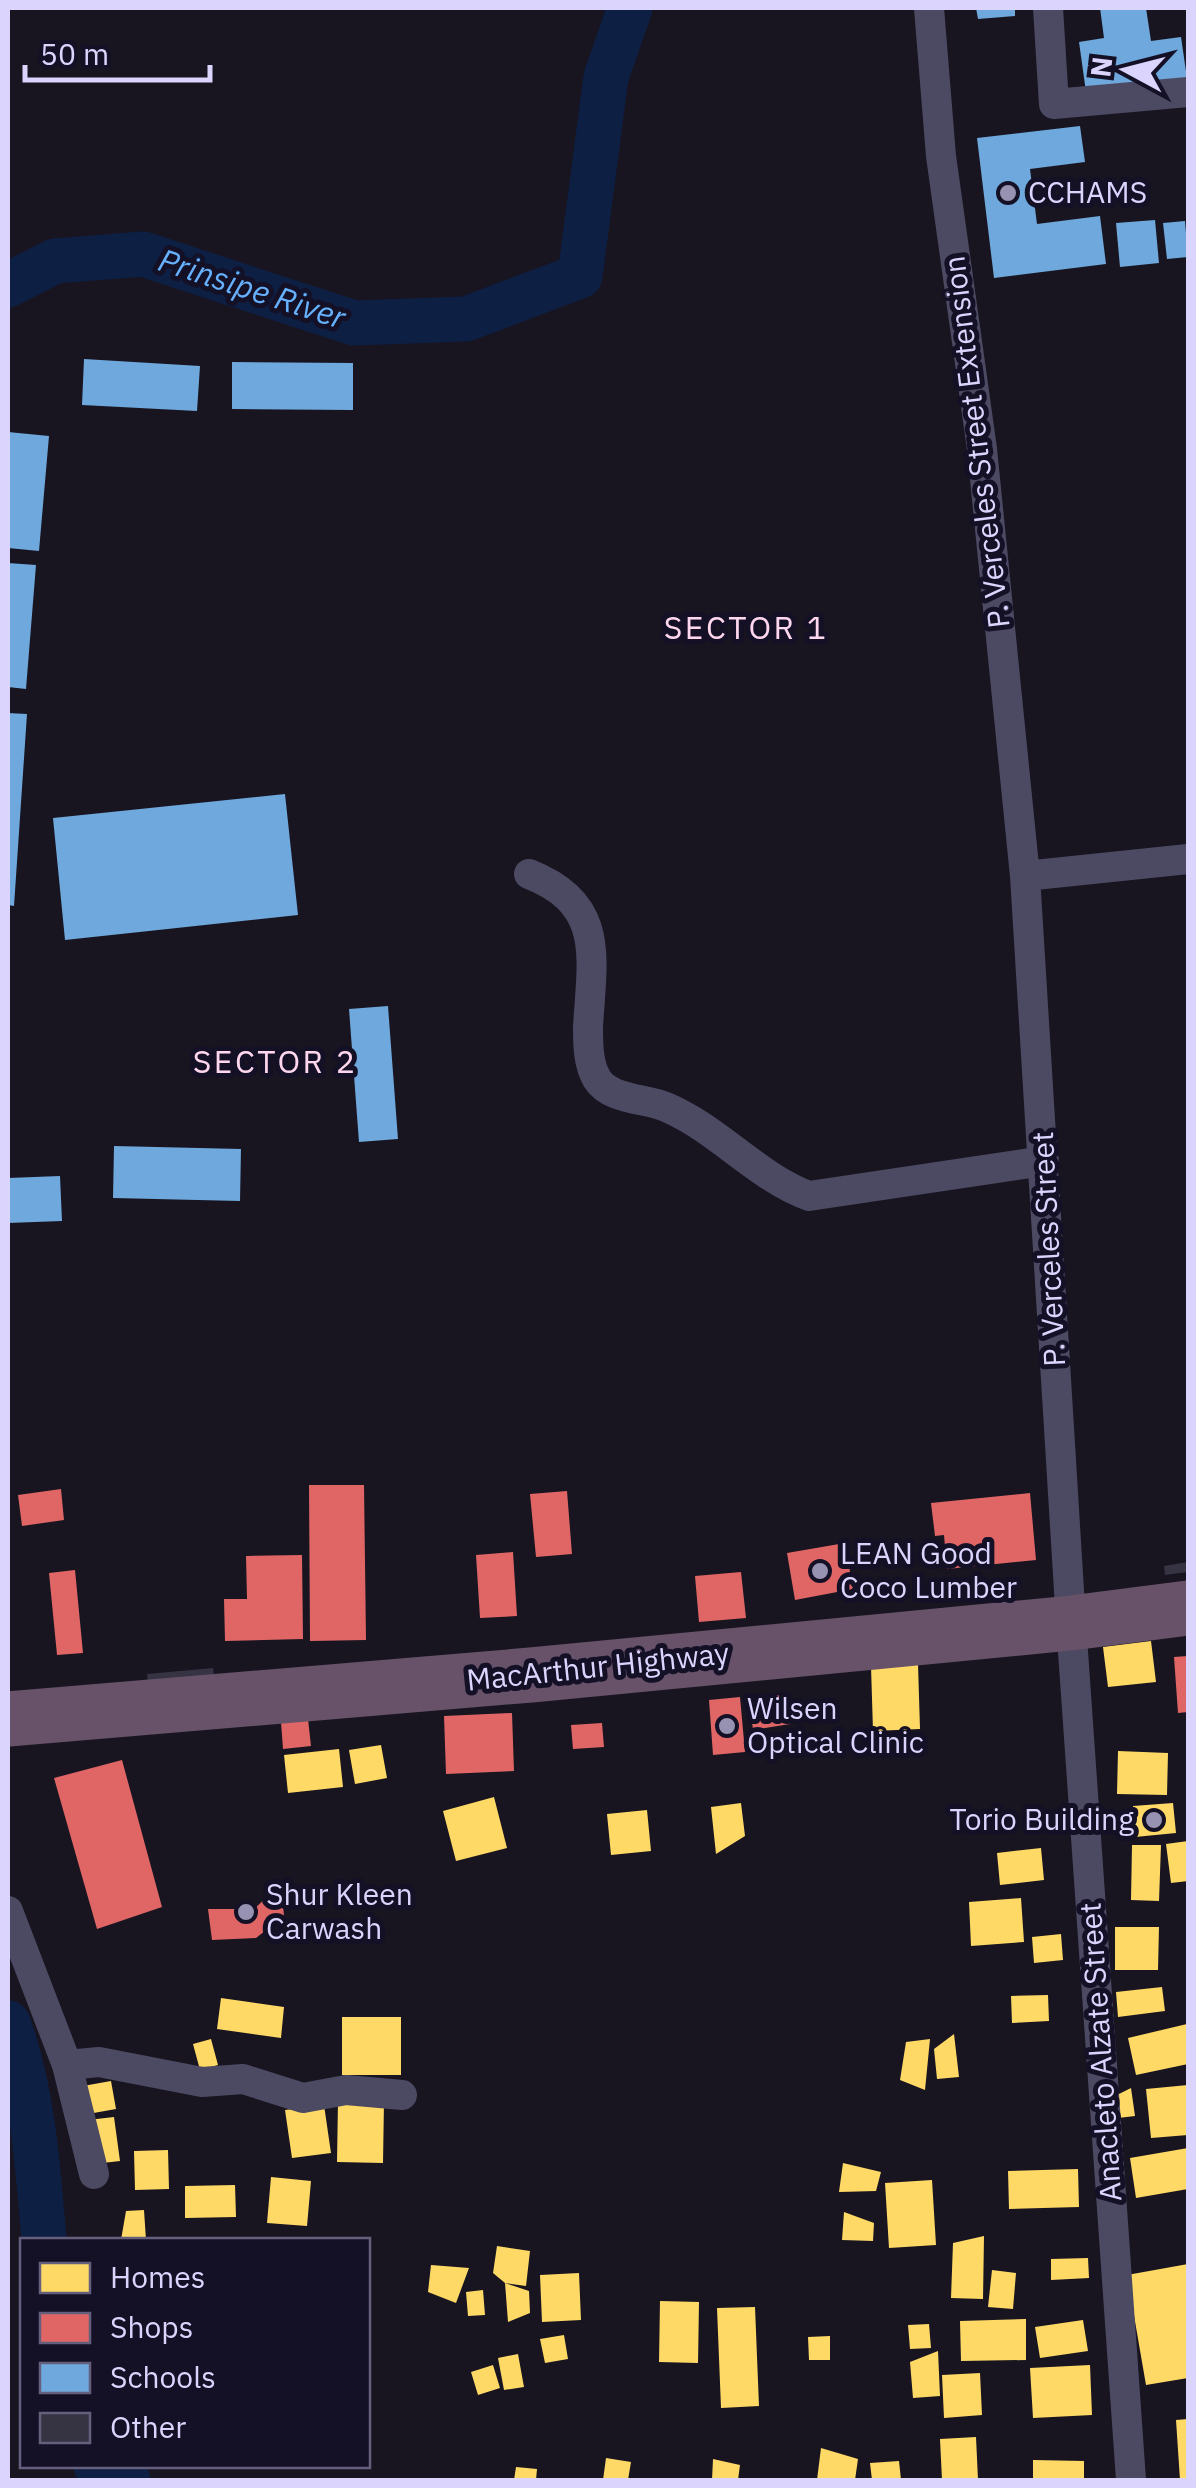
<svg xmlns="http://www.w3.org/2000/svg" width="1196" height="2488" viewBox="0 0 1196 2488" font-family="'IBM Plex Sans',sans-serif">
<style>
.homes{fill:#ffd966}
.shops{fill:#e06666}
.schools{fill:#6fa8dc}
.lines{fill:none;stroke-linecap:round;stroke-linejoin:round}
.river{stroke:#0e1f44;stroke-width:45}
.building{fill:#363343}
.street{stroke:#4c4a62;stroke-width:30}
.highway{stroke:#675269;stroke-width:55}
.poi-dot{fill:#9792b1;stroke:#141026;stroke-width:4}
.labels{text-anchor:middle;stroke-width:10;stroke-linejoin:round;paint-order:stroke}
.poi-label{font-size:30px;fill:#dbd5fe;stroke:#141026;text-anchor:start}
.street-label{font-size:30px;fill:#dbd5fe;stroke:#141026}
.water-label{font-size:32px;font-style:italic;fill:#66b0fc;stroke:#141026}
.neighbourhood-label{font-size:32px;letter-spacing:2.5px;fill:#fed7ee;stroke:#141026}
</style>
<rect width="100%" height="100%" fill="#181521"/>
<!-- homes -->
<path class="homes" d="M1151 1641 1156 1682 1108 1687 1103 1647Z
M918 1664 920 1729 873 1731 871 1666Z
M381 1745 387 1778 355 1784 349 1750Z
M339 1749 343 1787 288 1793 284 1755Z
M1118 1751 1168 1753 1167 1795 1117 1794Z
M494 1797 507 1848 456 1861 443 1811Z
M741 1803 745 1836 716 1854 711 1807Z
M1173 1803 1176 1833 1135 1837 1133 1806Z
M647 1810 651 1851 611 1855 607 1814Z
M1188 1841V1881L1171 1883 1166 1844Z
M1132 1845H1161L1159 1901 1131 1900Z
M1041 1848 1044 1880 1000 1885 997 1853Z
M1021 1898 1024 1942 971 1946 969 1902Z
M1115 1927H1159L1158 1970H1115Z
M1061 1934 1063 1960 1034 1963 1032 1937Z
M1162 1987 1165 2011 1118 2017 1116 1992Z
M1048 1995 1049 2021 1012 2023 1011 1996Z
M221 1998 284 2007 281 2038 217 2029Z
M342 2017H401V2075H342Z
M1187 2024 1188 2064 1136 2075 1128 2038Z
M954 2034 959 2077 937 2079 934 2049Z
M211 2039 218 2065 200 2070 193 2044Z
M930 2039 925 2090 900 2080 906 2042Z
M111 2081 116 2109 88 2114 83 2086Z
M1188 2085V2135L1151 2138 1146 2089Z
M1131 2088 1135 2116 1118 2118 1115 2096Z
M338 2101H384L383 2163 337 2162Z
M324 2105 331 2153 292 2158 285 2110Z
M114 2117 120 2161 94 2164 88 2120Z
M1188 2148V2189L1136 2198 1130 2158Z
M168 2150 169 2189 135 2190 134 2151Z
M843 2163 881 2172 876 2191 839 2192Z
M1078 2169 1079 2207 1009 2209 1008 2171Z
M271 2177 311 2181 307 2226 267 2223Z
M932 2180 936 2245 889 2248 885 2183Z
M235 2185 236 2217 185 2218V2186Z
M144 2210 146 2240H121L126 2211Z
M844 2212 874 2223 873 2241 842 2240Z
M984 2236 983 2299 951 2298 953 2243Z
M497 2246 530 2251 526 2286 505 2283 493 2273Z
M1088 2258 1089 2278 1051 2280V2259Z
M1188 2264V2378L1146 2385 1127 2275Z
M431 2265 469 2268 456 2303 428 2292Z
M992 2270 1016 2273 1013 2309 988 2307Z
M579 2273 581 2320 542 2322 540 2275Z
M505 2283 529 2291 530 2313 508 2322Z
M483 2290 485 2315 468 2316 466 2292Z
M660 2301 699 2302 698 2363 659 2362Z
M755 2307 759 2406 721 2408 717 2308Z
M1026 2319V2360L961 2361 960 2321Z
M1083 2320 1088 2351 1040 2358 1035 2327Z
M929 2324 931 2348 910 2349 908 2325Z
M564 2335 568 2359 545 2363 540 2339Z
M830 2336V2360H809L808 2337Z
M938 2351 940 2396 913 2398 910 2362Z
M518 2354 524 2387 504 2390 498 2358Z
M493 2365 500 2388 478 2395 471 2372Z
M1090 2365 1092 2415 1033 2418 1030 2368Z
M980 2373 982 2415 944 2418 942 2375Z
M1188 2419V2480H1180L1176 2420Z
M976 2437 978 2480H942L940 2439Z
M821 2448 858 2459 855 2480H817Z
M606 2458 631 2462 628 2480H603Z
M713 2459 740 2465 738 2480H712Z
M1033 2460 1084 2461V2480H1033Z
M899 2461 901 2480H872L870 2463Z
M516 2467 537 2469 536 2480H514Z"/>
<!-- shops -->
<path class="shops" d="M309 1485H364L366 1640 310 1641Z
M61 1489 64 1520 22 1526 18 1495Z
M567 1491 572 1554 536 1557 530 1494Z
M1030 1493 1036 1560 947 1569 944 1535 935 1536 931 1503Z
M845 1543 853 1589 795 1600 787 1553Z
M513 1552 517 1616 480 1618 476 1555Z
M302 1555 303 1639 225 1641 224 1599H247L246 1556Z
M75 1570 83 1653 57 1655 49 1573Z
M741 1572 746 1618 699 1622 695 1576Z
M1188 1656V1712L1178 1713 1174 1657Z
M785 1693 790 1724 753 1730 749 1698Z
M740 1697 745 1752 713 1755 709 1700Z
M512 1713 514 1771 446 1774 444 1716Z
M308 1719 311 1746 283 1749 281 1722Z
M602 1723 604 1747 573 1749 571 1725Z
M122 1760 162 1907 97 1929 54 1778Z
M281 1884 284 1916 256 1938 212 1940 208 1909H254Z"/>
<!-- schools -->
<path class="schools" d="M976 8H1015V16L978 19Z
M1100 8H1146L1151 41 1181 37 1187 78 1086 92 1079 42 1104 38Z
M1080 126 1085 162 1030 169 1037 224 1100 216 1106 264 994 278 977 138Z
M1155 220 1159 263 1120 267 1116 223Z
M1185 221 1188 257 1167 259 1163 223Z
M84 359 200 366 197 411 82 405Z
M232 362 353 363V410L232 409Z
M8 432 49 436 39 551 8 548Z
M8 563 36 565 26 689 8 687Z
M8 713 27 714 14 906 8 905Z
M285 794 298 915 65 940 53 818Z
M388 1006 398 1139 359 1142 349 1009Z
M114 1146 241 1149 240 1201 113 1198Z
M60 1176 62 1221 8 1223V1178Z"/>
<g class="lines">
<!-- river -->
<path class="river" d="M8 285 55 261 143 254 354 323 466 319 580 276 606 77 630 8
M8 2023C33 2091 38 2168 44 2240
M96 2466 128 2480"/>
</g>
<!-- building -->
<path class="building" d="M1188 1562V1572L1165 1575 1164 1566Z
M213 1668 215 1681 148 1688 147 1674Z"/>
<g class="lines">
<!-- street -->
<path class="street" d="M929 8 941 156 982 449 1025 876 1071 1623 1131 2480
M1048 8 1054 104 1188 92
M529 874C606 904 592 958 588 1027 588 1044 588 1064 597 1079 610 1100 645 1098 666 1107 718 1129 757 1177 809 1196L1044 1161
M1025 876 1188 859
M8 1911 67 2065 94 2174
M67 2065 99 2062 202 2082 243 2079 303 2098 346 2090 402 2095"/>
<!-- highway -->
<path class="highway" d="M8 1719 531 1675 1071 1623 1188 1608"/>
</g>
<!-- markers -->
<g class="poi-dot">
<circle cx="1008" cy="193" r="10"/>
<circle cx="820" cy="1571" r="10"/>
<circle cx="727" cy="1726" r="10"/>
<circle cx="1154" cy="1820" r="10"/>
<circle cx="246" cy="1912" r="10"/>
</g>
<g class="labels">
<!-- poi labels -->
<g class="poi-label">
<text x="1028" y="203">CCHAMS</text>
<text x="840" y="1564">LEAN Good<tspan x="840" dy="34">Coco Lumber</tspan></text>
<text x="747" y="1719">Wilsen<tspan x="747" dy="34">Optical Clinic</tspan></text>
<text x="1134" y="1830" text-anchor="end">Torio Building</text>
<text x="266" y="1905">Shur Kleen<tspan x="266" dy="34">Carwash</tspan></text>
</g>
<!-- street labels -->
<g class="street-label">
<text transform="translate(977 442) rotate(-97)" y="10">P. Verceles Street Extension</text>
<text transform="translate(1049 1249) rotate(-93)" y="10">P. Verceles Street</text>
<text transform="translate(598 1667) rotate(-6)" y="10">MacArthur Highway</text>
<text transform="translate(1101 2052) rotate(-94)" y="10">Anacleto Alzate Street</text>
</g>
<!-- water labels -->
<g class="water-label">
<text transform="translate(252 289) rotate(18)" y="11">Prinsipe River</text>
</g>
<!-- neighbourhood labels -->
<g class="neighbourhood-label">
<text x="746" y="639">SECTOR 1</text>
<text x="275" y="1073">SECTOR 2</text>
</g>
</g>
<!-- border -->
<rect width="1196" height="2488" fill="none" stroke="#dbd5fe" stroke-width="20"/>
<!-- legend -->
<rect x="20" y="2238" width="350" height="230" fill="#141026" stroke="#645f7c" stroke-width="2.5"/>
<rect x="40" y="2263" width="50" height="30" fill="#ffd966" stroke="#645f7c" stroke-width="2.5"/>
<text x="110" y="2288" font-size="30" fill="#dbd5fe">Homes</text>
<rect x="40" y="2313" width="50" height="30" fill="#e06666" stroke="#645f7c" stroke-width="2.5"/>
<text x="110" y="2338" font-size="30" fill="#dbd5fe">Shops</text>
<rect x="40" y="2363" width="50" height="30" fill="#6fa8dc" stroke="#645f7c" stroke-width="2.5"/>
<text x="110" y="2388" font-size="30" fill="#dbd5fe">Schools</text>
<rect x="40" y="2413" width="50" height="30" fill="#363343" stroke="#645f7c" stroke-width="2.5"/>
<text x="110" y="2438" font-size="30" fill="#dbd5fe">Other</text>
<!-- north arrow -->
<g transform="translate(1126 70) rotate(277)" stroke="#141026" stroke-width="8" paint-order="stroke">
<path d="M0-8L18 38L0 25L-18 38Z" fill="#dbd5fe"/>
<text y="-15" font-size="28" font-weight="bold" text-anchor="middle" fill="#dbd5fe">N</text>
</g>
<!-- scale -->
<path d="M25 65v15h185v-15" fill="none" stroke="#dbd5fe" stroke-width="5"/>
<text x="40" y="65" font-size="30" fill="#dbd5fe" stroke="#141026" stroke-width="8" paint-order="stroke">50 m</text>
</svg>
